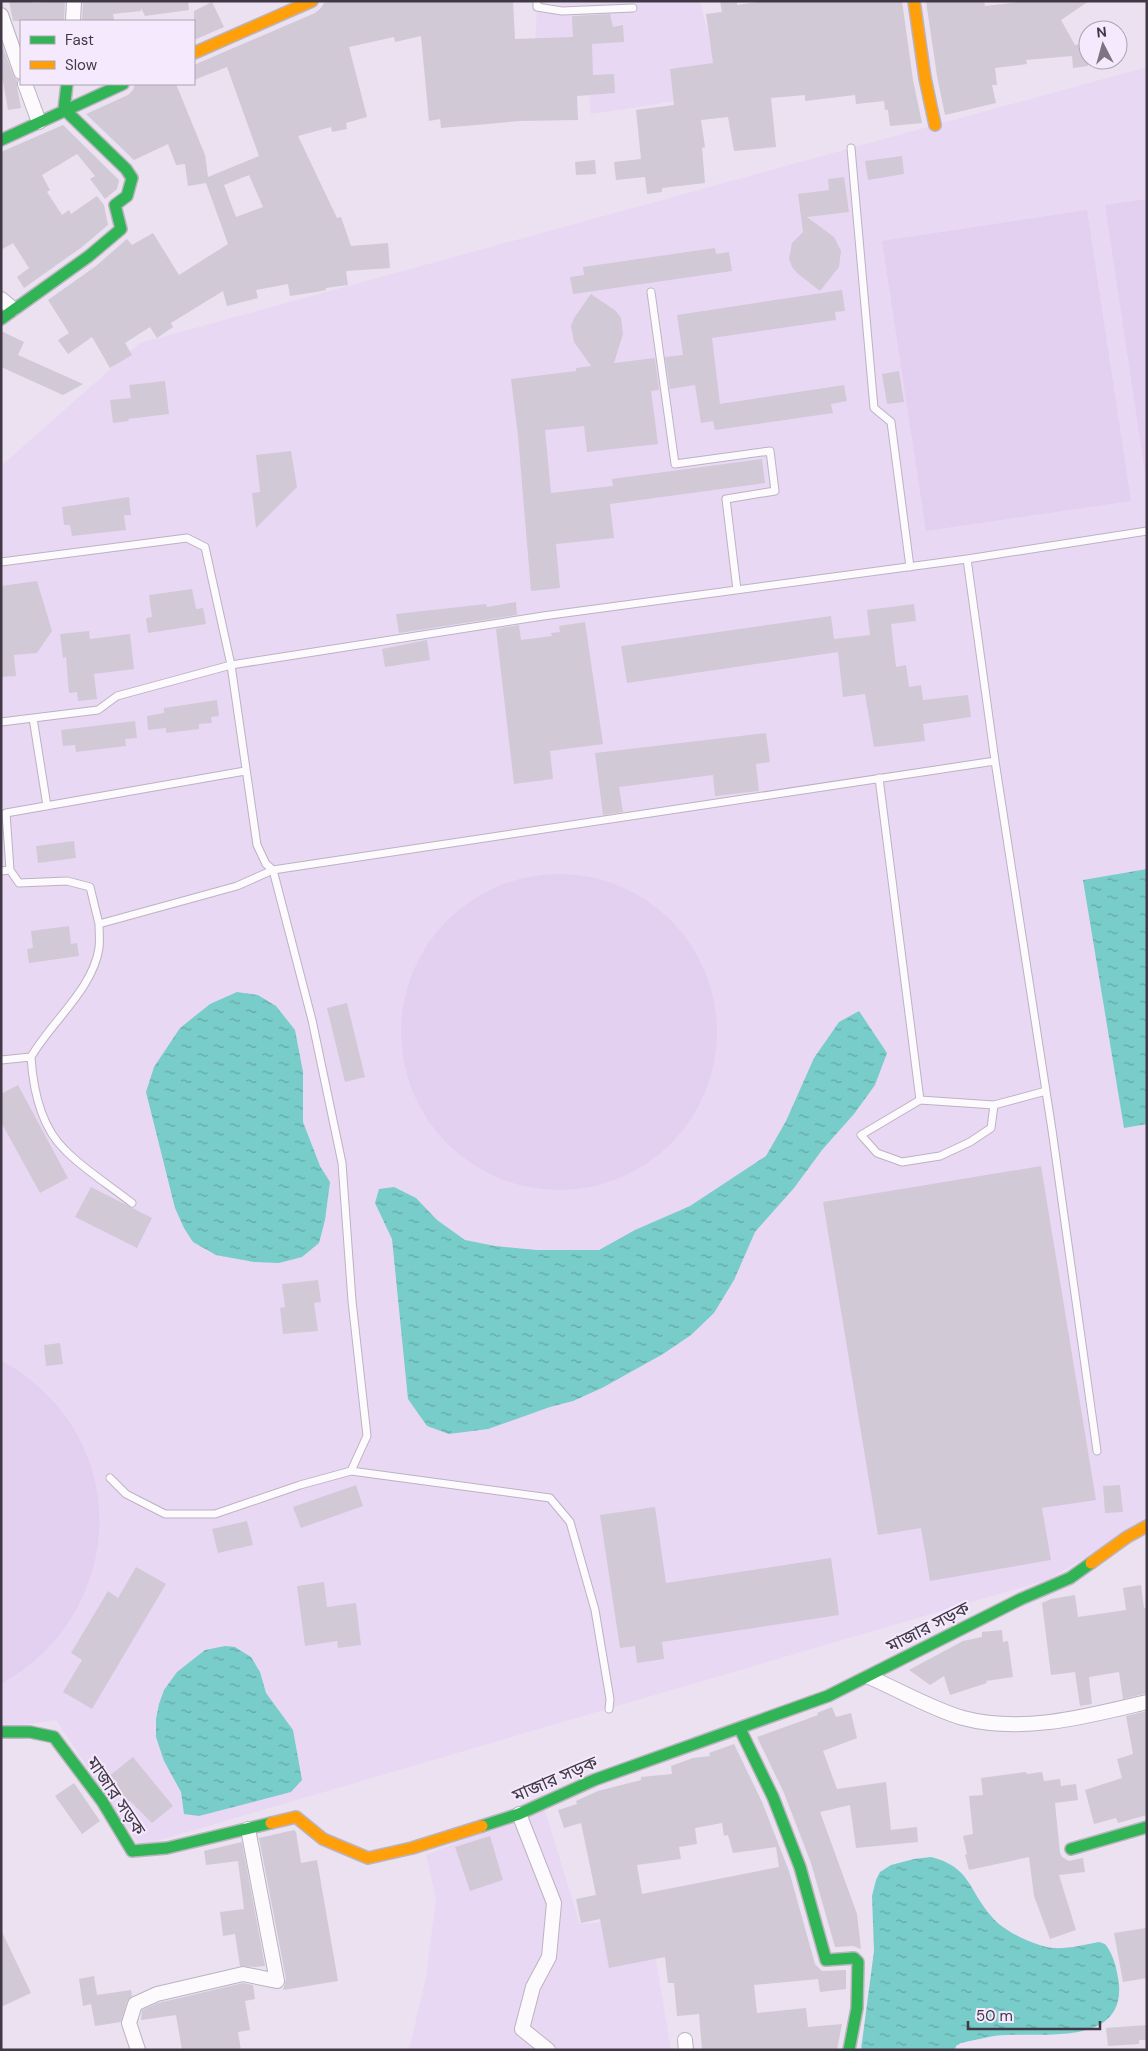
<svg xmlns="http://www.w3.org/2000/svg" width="1148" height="2051" viewBox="0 0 1148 2051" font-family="'DM Sans','Noto Sans Bengali',sans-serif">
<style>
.built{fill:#e9d8f4}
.park{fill:#e3cff0}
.water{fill:url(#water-ripples)}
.building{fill:#d1c9d6;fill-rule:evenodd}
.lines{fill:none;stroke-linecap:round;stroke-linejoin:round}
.lane-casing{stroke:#bbb3c0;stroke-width:9}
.street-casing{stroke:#bbb3c0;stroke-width:16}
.fast-casing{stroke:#bbb3c0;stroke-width:14}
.slow-casing{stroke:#bbb3c0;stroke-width:14}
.lane{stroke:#fcfafd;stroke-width:7}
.street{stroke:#fcfafd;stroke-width:14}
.fast{stroke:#30b455;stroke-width:11}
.slow{stroke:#ff9f0a;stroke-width:11}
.labels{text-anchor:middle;stroke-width:4;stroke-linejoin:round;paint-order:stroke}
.street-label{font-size:18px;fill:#403945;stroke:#f5eafd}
</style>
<defs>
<pattern id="water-ripples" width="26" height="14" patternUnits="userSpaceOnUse" patternTransform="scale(1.25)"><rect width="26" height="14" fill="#78ccc9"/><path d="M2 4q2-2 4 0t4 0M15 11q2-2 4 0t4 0" fill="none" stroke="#64a7a5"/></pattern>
</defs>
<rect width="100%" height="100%" fill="#ebe1f1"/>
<!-- built -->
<path class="built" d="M576 1H700L723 94 591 114 587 72 534 63 537 7Z
M1147 67V1521L1047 1580 140 1846 56 1720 1 1728V466L140 343Z
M544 1808 580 1924 649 1919 671 2050H409L426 1977 436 1899 426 1855Z"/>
<!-- park -->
<path class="park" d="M1147 199V486L1105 205Z
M1087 210 1131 501 926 531 882 241Z
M401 1032a158 158 0 1 1 316 0a158 158 0 1 1-316 0Z
M1 1360C27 1375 49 1393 66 1417 131 1508 97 1632 1 1684Z"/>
<!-- water -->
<path class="water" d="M1147 869V1124L1124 1128 1083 880Z
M237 992 258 995 276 1006 295 1030 303 1072V1122L320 1166 330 1182 325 1220 319 1243 302 1257 279 1263 254 1262 216 1255 193 1242 184 1228 175 1208 146 1092 154 1067 180 1028 210 1004Z
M859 1011 887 1053 875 1085 854 1114 822 1150 794 1188 755 1232 734 1280 714 1313 691 1335 663 1354 602 1388 573 1401 550 1407 488 1429 449 1434 427 1426 408 1399 392 1239 375 1203 379 1189 394 1187 416 1198 437 1220 465 1240 495 1246 536 1250H599L635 1230 690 1206 766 1156 786 1121 814 1058 839 1022Z
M225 1646 235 1647 251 1657 260 1672 266 1693 293 1730 302 1780 291 1792 199 1816 184 1814 181 1792 164 1761 156 1737V1719L159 1704 164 1690 177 1672 205 1650Z
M931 1857C971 1867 968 1890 992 1917 1003 1931 1035 1946 1053 1948 1068 1949 1084 1945 1099 1942L1105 1944C1114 1955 1117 1970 1119 1984 1124 2045 1046 2033 1007 2035 992 2035 976 2040 961 2043L956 2046 955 2050H861L874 1951 872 1896 876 1880 880 1872 891 1865 914 1859Z"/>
<!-- building -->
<path class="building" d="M9 1H32L33 3 65 1 64 21H13Z
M83 1H188L189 10 145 16 141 8V11L113 14 114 20 82 21Z
M332 1H513L515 39 573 37 572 16 610 14 613 27 623 25 624 42 592 44 593 75 614 74 615 93 577 96 578 120 520 121 441 128 440 119 429 121 421 36 395 42 394 37 349 47 367 117 346 123 347 129 332 132 331 127 298 136 337 218 341 217 351 246 388 243 390 268 346 271 348 285 326 288V290L316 292 290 296 288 284 256 290 258 298 227 306 223 291 171 323 173 327 157 338 150 327 125 343 132 355 110 368 92 337 68 354 58 340 69 333 48 300 96 266 127 239 132 245 153 233 179 275 228 244 206 183 188 186 185 164 176 165 168 144 134 160 86 114 128 95 133 90 135 84H176L205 155 208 177 259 156 227 67 194 80V65L315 13 321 8 324 3ZM249 175 263 207 236 217 224 185Z
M720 1H737V5L764 1H902L913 80 922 123 890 126 888 110H885L884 101 856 104 855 95 805 101V95L771 98 776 147 734 151 728 117 701 120 705 147 702 148 705 183 662 188V192L647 194 645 177 616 180 614 162 641 159 636 110 674 105 670 69 713 63 706 14 722 12Z
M926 1H984L985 6 1030 1H1089L1061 20 1075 45 1088 43V66L1073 68 1072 56 1026 60 1027 64 995 68 997 85H992L996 103 945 115 937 76Z
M212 2 224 27 194 40V11Z
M1 42 13 75 17 80V87L21 108 8 110 1 71Z
M63 125 119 180 117 189 105 199 90 179 95 176 77 154 42 175 50 190 47 192 62 215 69 210 71 214 97 196 104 205 108 225 82 247 24 288 17 277 29 268 13 243 1 250V152Z
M902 156 904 174 868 180 865 161Z
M595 160 596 174 576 175 575 162Z
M844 177 849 212 807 217 834 237 841 251 839 267 820 291 797 273 792 267 789 259 792 243 803 232 798 194 829 190 828 179Z
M715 248 716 254 729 252 732 271 573 294 570 277 584 275 583 267Z
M842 290 845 311 835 312 836 320 712 338 720 404 844 385 847 401 831 404 833 413 715 430 713 421 701 423 695 385 670 389 665 357 683 355 677 315Z
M591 294 616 311 621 318 623 334 614 363 655 358 659 390 651 391 658 444 587 452 584 426 545 430 551 493 613 486 612 479 762 459 765 483 610 504 614 538 556 544 560 588 531 591 518 436 511 379 576 371V368L591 366 574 342 571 326 574 318Z
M1 331 24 342 18 355 83 384 63 395 1 367Z
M899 371 904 402 887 404 882 374Z
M165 381 169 414 128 419 129 421 113 423 110 400 131 398 129 385Z
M291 451 297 487 256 528 252 493 260 492 256 455Z
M129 497 131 515H124L126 530 72 536 70 525H64L62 507Z
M37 581 52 631 37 653 14 655 16 676 1 677V586Z
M192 589 196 609 203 608 206 624 148 633 146 618 152 617 149 595Z
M516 602 517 615 399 633 396 614 486 604 487 607Z
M914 604 916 621 891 624 896 667 906 665 909 687 921 685 923 700 968 695 971 717 923 724 925 741 874 747 865 694 843 697 838 652 627 683 621 646 831 616 834 639 870 635 867 610Z
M585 622 603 744 550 751 553 779 514 784 496 629 519 625 521 640 552 636 551 633 560 632 559 626Z
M89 631 90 639 130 634 134 669 94 674 97 699 78 701 77 692 69 693 66 657 63 658 60 634Z
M427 640 430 660 385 667 382 649Z
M217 700 219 716 211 717 212 723 199 724V729L166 733V728L148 730 147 716 164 713V708Z
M135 721 137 738 125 739 126 746 76 752 75 745 63 746 61 730Z
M766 733 770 762 756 764 759 791 715 796 713 775 619 787 623 812 603 815 595 753Z
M74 841 76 858 38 863 36 846Z
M69 926 71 944 77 943 79 956 29 963 27 949 33 948 31 931Z
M347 1003 365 1077 345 1082 327 1008Z
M18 1085 68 1178 40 1193 1 1122V1094Z
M1041 1166 1096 1500 1042 1508 1051 1560 930 1581 921 1528 878 1535 823 1202Z
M91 1187 152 1218 137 1248 75 1217Z
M318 1280 321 1302 314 1303 318 1331 283 1334 280 1308 285 1307 282 1284Z
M60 1343 63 1364 46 1366 44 1345Z
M356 1485 363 1506 301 1528 293 1507Z
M1120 1485 1123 1512 1105 1513 1103 1486Z
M655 1507 666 1583 831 1558 839 1615 662 1642 664 1659 637 1663 635 1646 620 1648 600 1515Z
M247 1521 253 1545 218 1553 212 1529Z
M136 1567 166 1584 92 1709 63 1692 82 1660 71 1653 108 1591 118 1598Z
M324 1582 327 1607 356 1603 361 1645 338 1648 337 1641 305 1646 297 1586Z
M1141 1585 1144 1608H1147V1693L1123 1699 1119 1672 1089 1677 1092 1704 1080 1706 1075 1672 1051 1675 1042 1603 1051 1599 1075 1595 1078 1617 1126 1610 1123 1588Z
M1002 1630 1003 1642 1008 1641 1013 1677 986 1681 987 1683 950 1695 944 1676 930 1685 909 1670 963 1641 982 1637V1632Z
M832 1707 836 1717 851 1713 857 1738 823 1751 837 1789 886 1782 891 1830 917 1827 918 1842 856 1848 850 1805 820 1812 857 1914 861 1949 853 1946 835 1947 811 1863 784 1793 757 1737 818 1715 817 1713Z
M1147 1711V1815L1118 1823 1116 1818 1094 1824 1085 1790 1122 1778 1117 1759 1133 1754 1126 1716Z
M734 1744 762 1802 789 1871 815 1964 822 1971 846 1970V1989L820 1992 818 1979 754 1985 757 2013 806 2008 808 2027 842 2024 837 2050H702L699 2014 677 2016 674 1983H668L665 1957 609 1968 600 1919 581 1923 576 1899 596 1895 581 1823 564 1828 558 1810 577 1804 576 1801 598 1791 641 1780V1777L672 1774 671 1766 693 1758 710 1756 709 1753ZM722 1823 724 1836 728 1835 733 1853 776 1847 779 1867 642 1894 637 1865 681 1859 679 1847 697 1844 695 1828Z
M133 1757 173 1806 152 1823 130 1801 128 1802 108 1777Z
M1026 1772 1027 1774 1042 1772 1044 1781 1060 1779 1061 1786 1076 1784 1078 1800 1055 1803 1060 1853 1062 1857 1069 1861 1083 1858 1085 1872 1059 1875 1076 1930 1050 1939 1034 1896 1029 1857 969 1870 965 1855 967 1854 963 1836 973 1834 969 1796 983 1795 981 1778Z
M74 1783 100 1821 82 1834 55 1796Z
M294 1830 296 1832 301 1863 317 1860 338 1981 283 1990 286 1979 259 1838Z
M490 1836 503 1880 470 1891 455 1847Z
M242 1842 265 1966 254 1967 240 1966 235 1934 223 1936 220 1912 244 1909 238 1861 206 1865 204 1851Z
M1146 1928 1147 1978 1123 1982 1114 1933Z
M1 1930 31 1993 1 2007Z
M94 1976 97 1995 131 1990 132 1996 127 2001 121 2022 95 2026 91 2004 83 2006 79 1979Z
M243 1983 253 1985 255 1999 245 2001 250 2030 238 2032 241 2050H182L176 2015 141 2020 142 2010 158 2003Z
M1147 2025V2040H1139V2044L1108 2046 1106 2028Z"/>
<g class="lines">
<!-- lane casing -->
<g class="lane-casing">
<path id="lane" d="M537 1V7L562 11 633 8
M851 148 874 408 891 422 910 567
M651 292 675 464 770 451 775 491 726 499 737 590
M967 559 995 761 1052 1130 1097 1451
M1 562 187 538 205 547 231 665 257 845 266 864 273 870 995 761
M33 718 47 806
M1 722 98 710 117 696 231 665 543 616 967 559 1147 531
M879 778 920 1100 994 1105 1046 1091
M10 870 6 813 245 771
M1 871 10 870 19 883 67 881 90 887 99 924
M31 1057C33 1088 41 1127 65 1150 82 1168 112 1187 132 1203
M1 1060 31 1057C51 1022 93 989 99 948 100 940 99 932 99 924L237 886 273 870 312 1020 342 1163 352 1301 367 1436 351 1471 300 1485 215 1514H165L126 1494 110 1478
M920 1100 861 1135 877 1153 902 1162 940 1156 970 1142 991 1128 994 1105
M351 1471 550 1498 570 1522 595 1610 610 1699 609 1709"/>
</g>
<!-- street casing -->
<g class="street-casing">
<path id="street" d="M1 15 21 72
M73 21 74 1
M25 84 39 122
M1 299 13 309
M869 1677C897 1689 934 1710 963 1718 1023 1734 1088 1716 1147 1702
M519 1814 554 1903 549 1957 533 1987 522 2029 548 2050
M685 2040 686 2050
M138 2050 129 2023 135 2004 157 1994 243 1974 277 1981 248 1829"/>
</g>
<!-- fast casing -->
<g class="fast-casing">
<path id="fast" d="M1 140 123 84
M1 319 89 256 121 229 115 205 127 196 132 178 126 169 64 109 67 84
M740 1729 773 1797 800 1867 826 1960 854 1958 858 1962 857 2008 849 2050
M1 1732H30L54 1737 102 1801 132 1851 167 1848 271 1823
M482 1826 519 1814 594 1780 828 1696 1021 1599 1070 1578 1091 1563
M1071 1849 1147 1827"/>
</g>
<!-- slow casing -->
<g class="slow-casing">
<path id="slow" d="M914 1 925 78 935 125
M194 53 312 1
M1091 1563 1127 1537 1147 1526
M271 1823 296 1817 323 1839 368 1858 412 1848 482 1826"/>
</g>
<!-- lane -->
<use href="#lane" class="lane"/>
<!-- street -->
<use href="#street" class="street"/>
<!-- fast -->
<use href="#fast" class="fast"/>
<!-- slow -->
<use href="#slow" class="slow"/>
</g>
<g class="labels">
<!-- street labels -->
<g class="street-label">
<text transform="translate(928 1627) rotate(-27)" y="6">মাজার সড়ক</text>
<text transform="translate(555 1779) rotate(-23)" y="6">মাজার সড়ক</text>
<text transform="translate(116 1796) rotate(56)" y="6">মাজার সড়ক</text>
</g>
</g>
<!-- border -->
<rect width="1148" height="2051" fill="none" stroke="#403945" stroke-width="5"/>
<!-- legend -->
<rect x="20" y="20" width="175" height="65" fill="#f5eafd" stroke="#ada3b3"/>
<rect x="30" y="36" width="25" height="8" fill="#30b455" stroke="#ada3b3"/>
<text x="65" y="45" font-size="15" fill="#403945">Fast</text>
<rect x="30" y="61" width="25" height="8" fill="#ff9f0a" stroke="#ada3b3"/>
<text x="65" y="70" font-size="15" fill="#403945">Slow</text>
<!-- north arrow -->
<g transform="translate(1103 45) rotate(354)"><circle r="24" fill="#f5eafd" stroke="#ada3b3"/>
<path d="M0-4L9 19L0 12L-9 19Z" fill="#7c7481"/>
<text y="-8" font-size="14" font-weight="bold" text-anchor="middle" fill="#403945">N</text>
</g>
<!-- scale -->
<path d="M968 2021v8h132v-8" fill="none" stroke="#403945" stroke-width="2.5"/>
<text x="976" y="2021" font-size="15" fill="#403945" stroke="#f5eafd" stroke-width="4" paint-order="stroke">50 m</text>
</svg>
